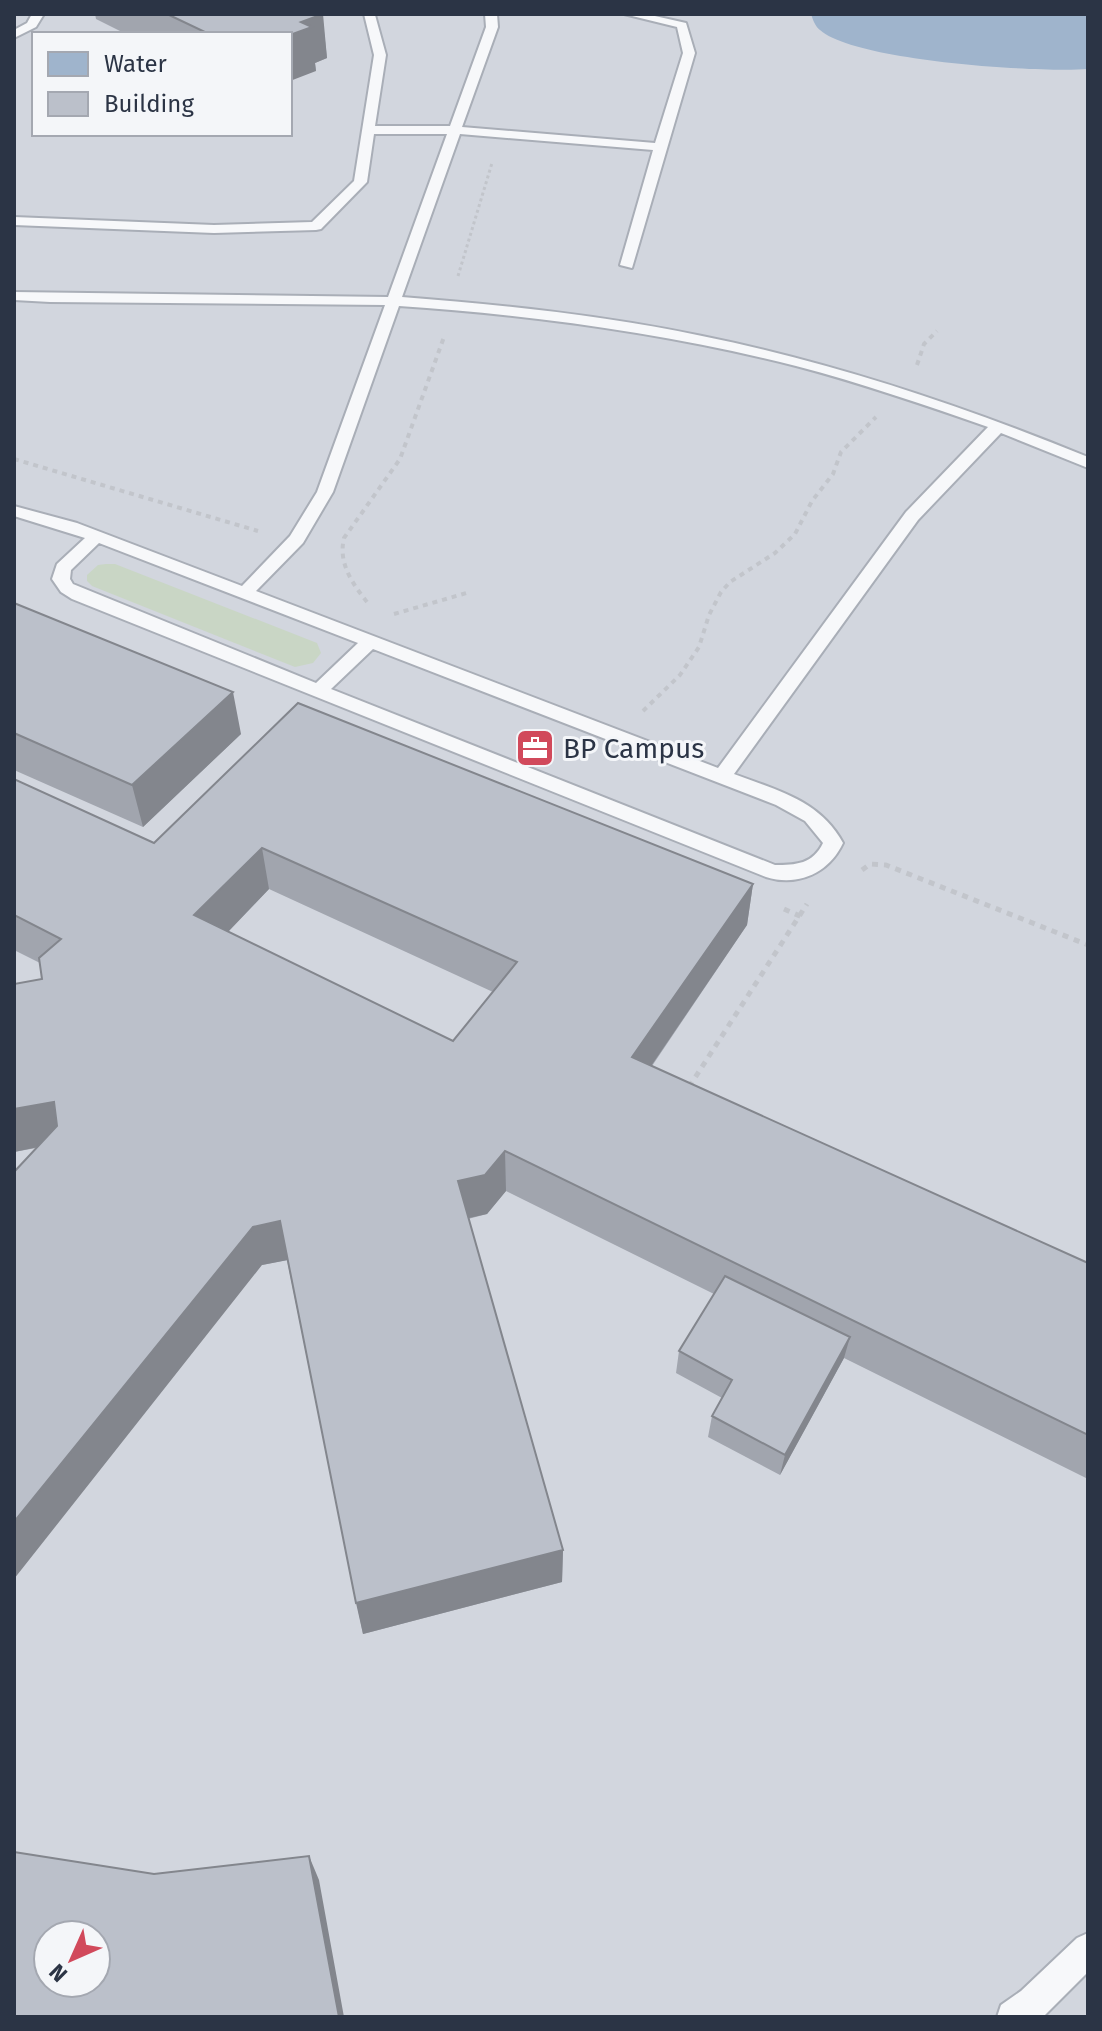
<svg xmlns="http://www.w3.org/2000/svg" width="1102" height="2031" viewBox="0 0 1102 2031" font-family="'Fira Sans',sans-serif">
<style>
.built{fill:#d2d6de;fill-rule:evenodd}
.green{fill:#c9d6c5}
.water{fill:#9fb4cc}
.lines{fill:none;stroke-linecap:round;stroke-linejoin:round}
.service-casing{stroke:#a9aeb7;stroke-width:4}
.path-far2{stroke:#c2c5cb;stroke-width:3;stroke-dasharray:3 3;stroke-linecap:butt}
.path-far1{stroke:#c2c5cb;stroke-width:4;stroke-dasharray:5 5;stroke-linecap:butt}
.path{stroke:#c2c5cb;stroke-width:5;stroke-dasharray:6 6;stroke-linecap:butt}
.service{fill:#f7f8fa;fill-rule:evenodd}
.wall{fill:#a1a5ae;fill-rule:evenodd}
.shaded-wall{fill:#83868d}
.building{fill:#bbc0ca;stroke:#83868d;stroke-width:2;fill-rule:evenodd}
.labels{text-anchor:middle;stroke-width:6;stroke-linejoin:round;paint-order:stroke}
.poi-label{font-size:28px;fill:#2b3445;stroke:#f4f6f9;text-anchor:start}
</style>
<rect width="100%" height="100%" fill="#e4e7ec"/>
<!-- built -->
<path class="built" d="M14 14H1088V2017H14ZM34 34H290V134H34ZM48 1935H96V1983H48Z"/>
<!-- green -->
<path class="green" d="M106 564H115L317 643 321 653 313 663 295 667 92 586 87 581V575L98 565Z"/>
<!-- water -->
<path class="water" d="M811 14H1088V69C1039 73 854 61 820 30 815 26 813 20 811 14Z"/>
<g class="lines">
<!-- service casing -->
<g class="service-casing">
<path id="service" d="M32 14H44L36 27 14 38V30L27 23Z
M364 14 375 15 386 55 375 126H450L486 27 485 14H497L498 27 462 127 655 143 683 53 677 27 624 14H646L686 23 695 53 632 268 620 265 653 150 460 134 402 297C503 305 603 315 702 336 835 363 963 406 1088 457V468L1001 433 918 520 734 774C776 790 820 800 843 843 829 873 798 887 766 877L72 599 61 592 52 579 57 564 85 538 14 516V506L77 523 242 586 290 536 317 492 385 305 50 302 14 300V292L388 297 447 134H374L367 182 321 229 316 230 214 233 14 225V217L214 225 312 222 354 181 374 55ZM399 306C533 315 666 333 796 366 861 383 925 405 988 427L906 512 718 768 256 591 303 543 333 492ZM99 543 358 643 316 683 73 584 70 579 71 570ZM373 649 776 805 805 821 823 843C813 864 796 865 775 865L331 689Z
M1088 1933V1972L1045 2015 997 2017 1001 2005 1021 1991 1077 1938Z"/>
</g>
<!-- path-far2 -->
<path class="path-far2" d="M458 276 492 163"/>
<!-- path-far1 -->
<path class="path-far1" d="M917 365 924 344 937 331
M14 459 258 531
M367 602C352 583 338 563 344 538L400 459 444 337
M394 614 470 592
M643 711 680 675 699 647 709 615 721 592 730 582 775 553 795 534 812 501 833 474 841 452 876 417"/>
<!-- path -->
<path class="path" d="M862 870 870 864 886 865 1088 945
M784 909 802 917
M689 1087 807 904"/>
<!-- service -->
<use href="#service" class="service"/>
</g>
<!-- wall -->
<path class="wall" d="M95 14H322L327 58 315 63 316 71 290 34H126L96 19Z
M14 603 241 734 143 827 14 770Z
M298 703 753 884 747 925 652 1066 1088 1263V1479L844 1358 780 1475 708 1437 712 1416 722 1398 676 1373 679 1351 714 1294 506 1191 487 1214 468 1219 563 1550 562 1582 363 1634 287 1260 262 1265 36 1148 14 1152V984L42 979 40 963 14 950V779L154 843ZM269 889 493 992 453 1041 228 932Z"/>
<!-- shaded-wall -->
<path class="shaded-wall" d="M323 14 327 58 315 63 316 71 290 81V35L301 22Z
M233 692 241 734 143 827 132 785Z
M262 848 269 889 204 957 194 915Z
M753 884 747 925 630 1097 632 1057Z
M54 1102 68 1141 14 1152V1109Z
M505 1151 506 1191 487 1214 460 1220 458 1181Z
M280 1221 288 1260 262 1265 14 1579V1522L253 1227Z
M850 1337 844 1358 780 1475 785 1455Z
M563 1550 562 1582 363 1634 356 1603Z
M309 1856 319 1880 344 2017H339Z"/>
<!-- building -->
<path class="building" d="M167 14H323L301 22 312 27 290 35V34H209Z
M14 603 233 692 132 785 14 733Z
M298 703 753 884 632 1057 1088 1263V1435L505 1151 485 1175 458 1181 563 1550 356 1603 280 1221 253 1227 14 1522V1172L57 1126 54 1102 14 1109V984L42 979 39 958 61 939 14 915V779L154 843ZM262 848 517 962 453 1041 194 915Z
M725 1276 850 1337 785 1455 712 1416 732 1380 679 1351Z
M14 1852 154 1874 309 1856 339 2017H14ZM48 1935H96V1983H48Z"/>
<!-- icons -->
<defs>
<g id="office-square" transform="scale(2)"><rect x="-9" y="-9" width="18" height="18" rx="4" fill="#d1495b" stroke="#f4f6f9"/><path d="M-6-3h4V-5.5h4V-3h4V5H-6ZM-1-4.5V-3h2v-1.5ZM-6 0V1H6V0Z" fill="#fff"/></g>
</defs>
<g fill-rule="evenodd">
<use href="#office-square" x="535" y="748"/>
</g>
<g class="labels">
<!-- poi labels -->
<g class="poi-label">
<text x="563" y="758">BP Campus</text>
</g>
</g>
<!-- border -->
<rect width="1102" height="2031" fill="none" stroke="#2b3445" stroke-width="32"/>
<!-- legend -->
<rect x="32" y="32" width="260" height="104" fill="#f4f6f9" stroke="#a4a8b1" stroke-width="2"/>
<rect x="48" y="52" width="40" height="24" fill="#9fb4cc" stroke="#a4a8b1" stroke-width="2"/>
<text x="104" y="72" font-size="24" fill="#2b3445">Water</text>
<rect x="48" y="92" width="40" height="24" fill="#bbc0ca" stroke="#a4a8b1" stroke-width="2"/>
<text x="104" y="112" font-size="24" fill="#2b3445">Building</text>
<!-- north arrow -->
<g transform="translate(72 1959) rotate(225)"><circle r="38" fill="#f4f6f9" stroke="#a4a8b1" stroke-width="2"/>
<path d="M0-6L14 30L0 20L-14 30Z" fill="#d1495b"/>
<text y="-12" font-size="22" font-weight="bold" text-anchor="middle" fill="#2b3445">N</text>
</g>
</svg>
